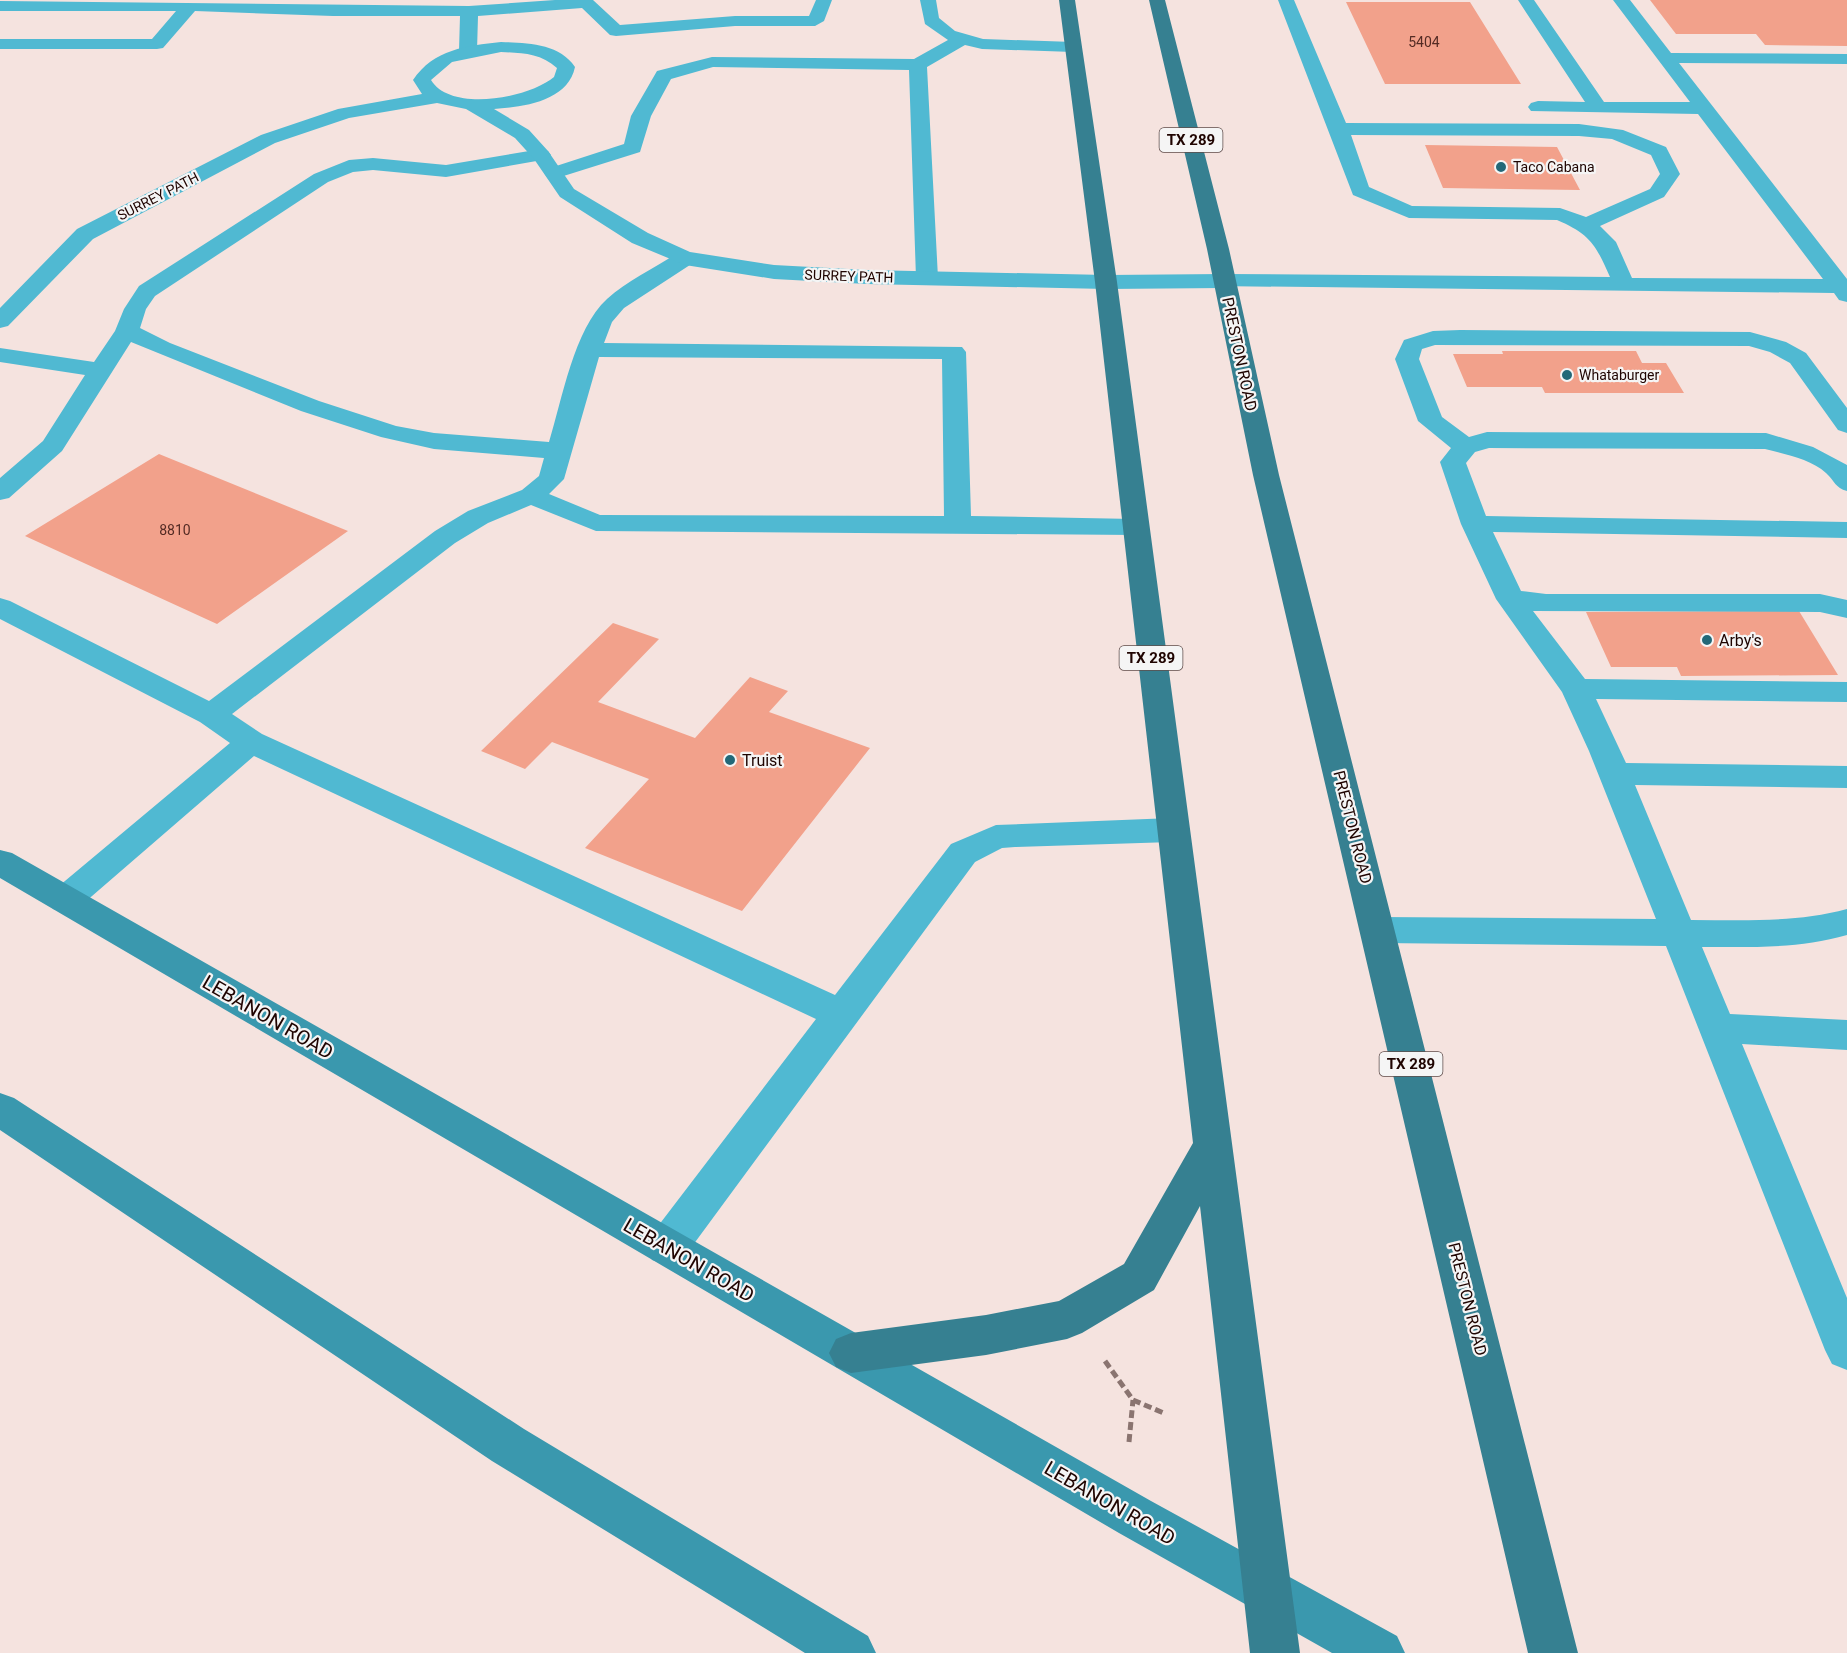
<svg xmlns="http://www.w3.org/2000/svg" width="1847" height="1653" viewBox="0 0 1847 1653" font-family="Roboto,sans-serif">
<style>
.building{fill:#f2a18b}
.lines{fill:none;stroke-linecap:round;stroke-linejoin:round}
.path{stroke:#8a7470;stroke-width:5;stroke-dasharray:8 4;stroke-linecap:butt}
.service{fill:#50b9d2;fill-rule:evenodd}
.minor{fill:#50b9d2;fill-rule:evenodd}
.secondary{fill:#3a98ae;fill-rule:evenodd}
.primary{fill:#368091;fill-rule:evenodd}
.poi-dot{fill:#236878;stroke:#f5f5f5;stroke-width:2}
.labels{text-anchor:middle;stroke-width:4.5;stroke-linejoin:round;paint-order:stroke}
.number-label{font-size:14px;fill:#542b24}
.far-poi-label{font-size:14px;fill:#1f0401;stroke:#f5f5f5;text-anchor:start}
.far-street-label{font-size:14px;fill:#1f0401;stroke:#f5f5f5}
.shield{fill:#f5f5f5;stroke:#5f4c4a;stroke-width:1.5}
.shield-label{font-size:15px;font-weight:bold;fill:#1f0401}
.street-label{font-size:16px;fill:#1f0401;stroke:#f5f5f5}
.poi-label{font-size:16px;fill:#1f0401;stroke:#f5f5f5;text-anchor:start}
.near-street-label{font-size:20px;fill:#1f0401;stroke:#f5f5f5}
</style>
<rect width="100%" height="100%" fill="#f5e3df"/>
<!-- building -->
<path class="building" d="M1650 0H1847V46L1765 45 1756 34H1676Z
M1346 2H1470L1521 84H1385Z
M1425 145 1557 147 1580 190 1443 188Z
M1502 351H1636L1642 363H1666L1684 393H1545L1542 387H1467L1453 354H1503Z
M159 454 348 531 217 624 25 536Z
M1799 611 1838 675 1681 676 1677 667H1611L1586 612Z
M613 623 659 639 598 702 695 738 750 677 788 691 769 712 870 748 742 911 585 848 649 779 552 742 525 769 481 751Z"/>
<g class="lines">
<!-- path -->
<path class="path" d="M1105 1361 1133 1400 1166 1414
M1129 1442 1133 1400"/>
<!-- service -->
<path class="service" d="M555 0H593L620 25 735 16H809L816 0H832L824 21 815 26H735L616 36 610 35 582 8 478 16 477 51 468 56 459 51 460 16H333L195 11 163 48 157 49H0V39H152L176 11H0V1L469 6Z
M920 0H936L939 18 955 31 983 39 1073 42 1082 47 1073 52 982 49 965 45 927 67 938 278 935 283H919L916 278 909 70 713 67 671 79 651 116 640 152 554 179 547 177 544 173 547 169 624 144 631 116 657 71 712 57 914 59 948 40 925 24Z
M1278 0H1294L1346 123 1579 124 1623 130 1666 147 1680 174 1664 197 1600 226 1616 242 1632 278 1823 279 1698 114 1531 111 1528 107 1531 103 1538 101 1585 102 1518 0H1534L1604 102H1690L1613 0H1630L1671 53 1847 54V64L1679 63 1847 279V302L1839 300 1834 293 1216 286 1213 281 1216 276 1224 274 1610 277C1596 245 1590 234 1557 220L1409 218 1353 195ZM1351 135 1579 136 1612 139 1651 155 1660 174 1650 189 1586 217 1560 208 1412 206 1369 187Z
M541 149 548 151 551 155 548 159 446 177 373 170 353 172 328 182 155 296 146 309 140 328 170 343 319 401 396 426 434 433 549 442C562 400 574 329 607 299 627 281 655 268 677 253H693L696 258 693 263 624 308 612 322 604 343 962 347 966 352 971 516 1135 519 1145 521 1149 527 1145 533 1135 535 596 531 531 505 488 523 455 543 232 714 262 734 835 995 951 844 996 825 1172 818 1184 822 1189 830 1184 838 1172 842 1015 847 1002 848 975 862 682 1260 667 1265 652 1260 646 1247 652 1234 816 1019 254 756 77 909 65 913 53 909 48 900 53 891 230 743 200 722 0 619V598L10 601 209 701 435 531 468 511 522 490 539 476 544 458 434 449 381 437 301 411 131 342 62 451 9 498 0 500V478L43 441 85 375 0 362V348L94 362 115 331 124 309 139 286 314 174 349 160 373 158 446 165ZM599 357 942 359 944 516 600 515 549 494 564 479Z
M1460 330 1750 332 1786 342 1806 353 1847 408V433L1838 430 1790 363 1770 352 1749 346 1435 345 1422 349 1419 359 1442 417 1469 437 1487 432 1766 433 1813 447 1847 465V491C1835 488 1835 481 1826 473 1811 459 1784 454 1765 449L1489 448 1475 452 1466 463 1486 516 1847 522V538L1493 532 1521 591 1546 594H1820L1847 600V618L1820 612 1533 611 1585 679 1847 682V702L1596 699 1626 763 1847 766V788L1635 785 1691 920C1744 920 1795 923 1847 909V935C1799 949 1751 947 1702 947L1730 1014 1847 1020V1050L1742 1044 1847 1298V1370L1832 1364 1825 1350 1666 946 1379 943 1367 939 1361 930 1367 921 1379 917 1656 919 1589 751 1562 692 1496 599 1461 524 1440 462 1451 448 1418 421 1395 359 1404 340 1433 331Z"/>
<!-- minor -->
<path class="minor" d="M501 42C527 43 559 43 575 67 568 101 524 107 494 109L529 130 548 151 574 189 648 233 690 252 774 265 867 270 1106 275 1224 274 1232 276 1235 281 1232 286 1224 288 1106 289 867 284 774 279 685 265 632 243 560 197 534 159 515 138 466 109 437 103 349 118 275 143 93 239 8 326 0 328V308L77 229 261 135 338 109 422 94 413 80C434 49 466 46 501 42ZM501 52C522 53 540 53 557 68L554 77C529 98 451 113 431 80L452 62Z"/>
<!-- secondary -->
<path class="secondary" d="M0 850 12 853 1151 1501 1397 1636 1405 1653H1332L1119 1533 0 878Z
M0 1093 14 1098 524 1429 868 1636 876 1653H805L492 1461 0 1130Z"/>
<!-- primary -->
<path class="primary" d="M1059 0H1075L1117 282 1300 1653H1250L1200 1206 1154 1290 1082 1333 1067 1339 986 1355 851 1373 836 1367 829 1353 836 1339 851 1333 986 1315 1059 1301 1124 1264 1193 1143 1095 282Z
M1149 0H1165L1229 249 1279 475 1578 1653H1528L1253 475 1207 249Z"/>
</g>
<!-- markers -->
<g class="poi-dot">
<circle cx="1501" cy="167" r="6"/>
<circle cx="1567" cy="375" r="6"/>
<circle cx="1707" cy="640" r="6"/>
<circle cx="730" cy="760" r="6"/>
</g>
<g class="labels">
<!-- number labels -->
<g class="number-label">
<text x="1424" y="47">5404</text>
<text x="175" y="535">8810</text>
</g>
<!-- far-poi labels -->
<g class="far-poi-label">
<text x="1513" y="172">Taco Cabana</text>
<text x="1579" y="380">Whataburger</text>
</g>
<!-- far-street labels -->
<g class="far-street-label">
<text transform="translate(158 196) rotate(-27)" y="5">SURREY PATH</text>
<text transform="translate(849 276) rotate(2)" y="5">SURREY PATH</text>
</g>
<!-- shield labels -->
<g class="shield">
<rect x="1159.5" y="128" width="63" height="24" rx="4.5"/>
<rect x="1119.5" y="646" width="63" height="24" rx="4.5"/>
<rect x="1379.5" y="1052" width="63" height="24" rx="4.5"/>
</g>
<g class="shield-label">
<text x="1191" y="145">TX 289</text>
<text x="1151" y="663">TX 289</text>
<text x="1411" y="1069">TX 289</text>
</g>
<!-- street labels -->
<g class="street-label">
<text transform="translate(1240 354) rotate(78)" y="6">PRESTON ROAD</text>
<text transform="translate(1353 827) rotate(76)" y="6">PRESTON ROAD</text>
<text transform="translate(1468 1299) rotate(76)" y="6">PRESTON ROAD</text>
</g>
<!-- poi labels -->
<g class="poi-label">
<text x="1719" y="646">Arby's</text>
<text x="742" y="766">Truist</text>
</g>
<!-- near-street labels -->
<g class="near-street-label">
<text transform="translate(268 1017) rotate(30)" y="7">LEBANON ROAD</text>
<text transform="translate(689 1260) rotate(30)" y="7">LEBANON ROAD</text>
<text transform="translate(1110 1503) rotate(30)" y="7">LEBANON ROAD</text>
</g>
</g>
</svg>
